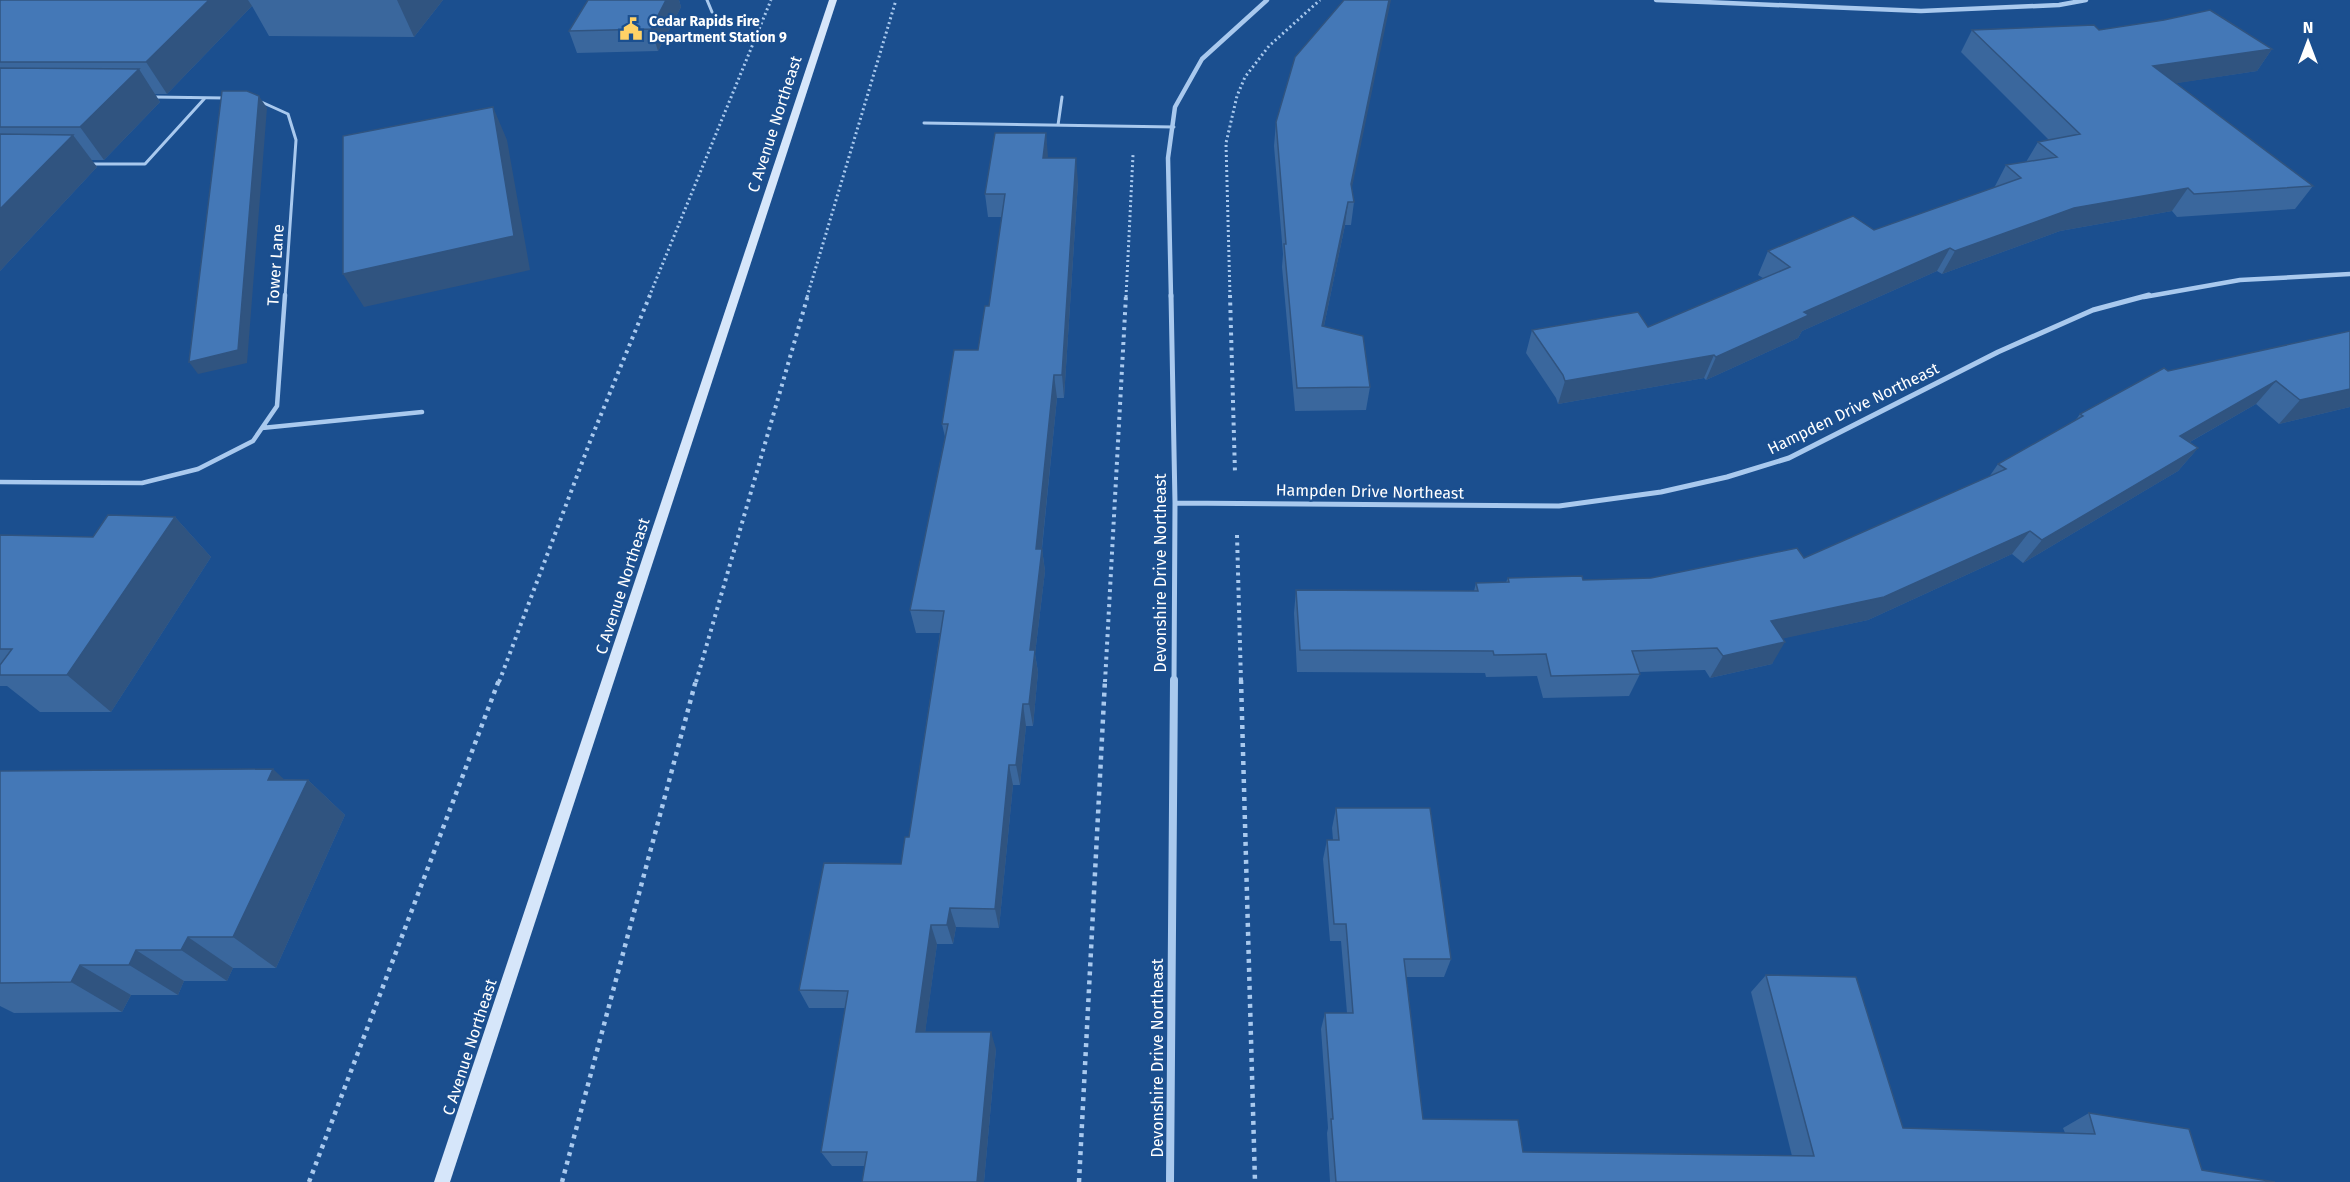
<svg xmlns="http://www.w3.org/2000/svg" width="2350" height="1182" viewBox="0 0 2350 1182" font-family="'Fira Sans',sans-serif">
<style>
.lines{fill:none;stroke-linecap:round;stroke-linejoin:round}
.path-far2{stroke:#a9c9ee;stroke-width:3;stroke-dasharray:2 3;stroke-linecap:butt}
.path-far1{stroke:#a9c9ee;stroke-width:4;stroke-dasharray:3 4.5;stroke-linecap:butt}
.path{stroke:#a9c9ee;stroke-width:4.5;stroke-dasharray:4 5;stroke-linecap:butt}
.lane-far1{stroke:#a9c9ee;stroke-width:3}
.lane{stroke:#a9c9ee;stroke-width:4.5}
.street-far2{stroke:#a9c9ee;stroke-width:4.5}
.street-far1{stroke:#a9c9ee;stroke-width:5}
.street{stroke:#a9c9ee;stroke-width:8}
.secondary{fill:#d6e6fa;fill-rule:evenodd}
.wall{fill:#3a679d}
.shaded-wall{fill:#305480}
.building{fill:#4478b7;stroke:#305480;stroke-width:1.5}
.labels{text-anchor:middle;stroke-width:4.5;stroke-linejoin:round;paint-order:stroke}
.far-poi-label{font-size:14px;font-weight:bold;fill:#fff;stroke:#1b4f8f;text-anchor:start}
.street-label{font-size:16px;fill:#fff;stroke:#1b4f8f}
</style>
<rect width="100%" height="100%" fill="#1b4f8f"/>
<g class="lines">
<!-- path-far2 -->
<path class="path-far2" d="M649 297 771 0
M807 297 896 0
M1126 297 1133 155
M1230 297 1226 143 1237 96 1245 77 1269 46 1320 0"/>
<!-- path-far1 -->
<path class="path-far1" d="M1230 295 1235 473
M1237 535 1241 682
M499 682 591 439 650 295
M696 682 808 295
M1105 682 1126 295"/>
<!-- path -->
<path class="path" d="M1241 680 1255 1182
M309 1182 499 680
M562 1182 696 680
M1079 1182 1105 680"/>
<!-- lane-far1 -->
<path class="lane-far1" d="M707 0 712 12
M153 97 225 98
M257 100 288 114 296 140 285 297
M924 123 1174 127
M1058 125 1062 97
M90 164H145L205 98"/>
<!-- lane -->
<path class="lane" d="M262 428 422 412
M0 482 142 483 198 469 253 441 277 406 285 295"/>
<!-- street-far2 -->
<path class="street-far2" d="M1656 0 1921 11 2059 5 2086 0
M1171 297 1168 158 1175 107 1202 59 1267 0
M2144 297 2240 280 2350 274"/>
<!-- street-far1 -->
<path class="street-far1" d="M1171 295 1175 503 1174 682
M1175 503 1559 506 1661 492 1727 477 1789 458 1998 352 2093 310 2149 295"/>
<!-- street -->
<path class="street" d="M1170 1182 1174 680"/>
<!-- secondary -->
<path class="secondary" d="M829 0H837L450 1182H434Z"/>
</g>
<!-- wall -->
<path class="wall" d="M1 0H443L414 37 269 36 252 6 167 94H155L160 102 104 160H91L97 167 0 271V1Z
M588 0H679L681 7 658 51 577 53 569 31Z
M1972 30H2099L2272 49 2257 71 2176 83 2313 186 2295 209 2177 217 2172 211 2060 231 1942 274 1937 271 1802 331 1798 338 1706 380 1704 378 1558 404 1556 398 1526 353 1532 330 1648 327 1763 278 1758 275 1768 251 1874 230 1994 188 2006 165 2026 162 2038 142 2049 140 1961 52Z
M1276 122 1352 189 1354 202 1351 225H1345L1324 326 1370 387 1366 410 1295 411 1282 267 1283 254 1274 146Z
M1046 133 1047 158 1078 182 1064 398H1057L1042 549 1045 571 1035 654 1038 672 1033 726H1026L1020 785H1013L999 928 956 927 953 944H937L925 1032 996 1049 984 1182H862L865 1166H832L821 1152 845 1008H809L799 990 901 864 909 837 940 633H916L910 610 945 437 942 424 978 350 989 306 1002 217H988L985 194Z
M2350 331V407L2279 424 2256 404 2190 442 2198 448 2178 471 2023 563 2012 554 1868 620 1783 638 1772 664 1710 678 1705 670 1639 672 1640 674 1629 696 1543 698 1537 676 1486 677 1485 673 1297 672 1294 613 1296 590 1474 591 1476 583 1506 582 1508 578 1583 580 1651 578 1804 558 1989 477 1998 464 2075 421 2080 414 2168 371Z
M175 517 211 557 111 712H40L7 686H0V535L93 537Z
M0 771 308 780 345 815 276 968H233L227 981H184L178 995H131L122 1012 14 1013 0 1006Z
M1336 808 1451 959 1444 977H1406L1423 1119 1523 1152 1792 1156 1751 992 1766 975 1903 1128 2065 1133 2063 1128 2089 1113 2202 1170 2275 1182H1330L1327 1133 1328 1128 1321 1029 1325 1013H1347L1341 941H1330L1323 859 1327 840H1333L1332 828Z"/>
<!-- shaded-wall -->
<path class="shaded-wall" d="M209 0H248L252 6 167 94 146 62Z
M397 0H443L414 37Z
M666 0H679L681 7 658 51 651 29Z
M1389 0H1391L1349 202 1351 184Z
M2272 49 2257 71 2139 89 2153 66Z
M139 69 160 102 104 160 80 127Z
M259 96 267 108 247 363 198 374 189 362Z
M493 107 507 140 530 270 364 307 343 274Z
M1046 133 1048 156 1045 182 1043 158Z
M73 135 97 167 0 271V209Z
M1076 158 1078 182 1064 398 1062 375Z
M2188 188 2172 211 2060 231 1942 274 1955 251 2074 208Z
M1348 202 1345 225 1319 350 1322 326Z
M1950 248 1937 271 1802 331 1798 338 1706 380 1716 357 1804 312Z
M1714 355 1704 378 1558 404 1565 381Z
M1054 375 1057 398 1040 566 1042 549 1045 571 1035 654 1038 672 1033 726 1029 704 1030 650 1036 549Z
M2276 381 2256 404 2160 459 2180 436Z
M2350 389V407L2279 424 2300 400Z
M2198 448 2178 471 2023 563 2042 540Z
M175 517 211 557 111 712 67 675Z
M2030 531 2012 554 1868 620 1758 644 1771 621Z
M1785 642 1772 664 1710 678 1723 656Z
M1023 704 1026 726 1020 785 1016 765Z
M1009 765 1013 785 999 928 995 909Z
M273 769 301 795 308 780 345 815 276 968 233 937 268 780Z
M950 908 956 927 953 944 947 925Z
M931 925 937 944 923 1049 916 1032Z
M188 937 233 968 227 981 181 950Z
M136 950 184 981 178 995 129 965Z
M80 965 131 995 122 1012 71 982Z
M991 1032 996 1049 984 1182H977Z"/>
<!-- building -->
<path class="building" d="M1 0H209L146 62H0V1Z
M588 0H666L651 29 569 31Z
M1344 0H1389L1351 184 1354 202H1348L1322 326 1363 336 1370 387 1297 388 1284 244H1286L1276 122 1295 57Z
M2210 10 2272 49 2153 66 2313 186 2194 194 2188 188 2074 208 1955 251 1950 248 1804 312 1809 315 1716 357 1714 355 1565 381 1563 375 1532 330 1638 312 1648 327 1790 267 1768 251 1853 216 1874 230 2021 178 2006 165 2057 157 2038 142 2080 134 1972 30 2094 25 2099 30 2164 20Z
M0 68 139 69 80 127H0Z
M222 91H247L259 96 238 350 189 362Z
M493 107 514 236 343 274V136Z
M995 133H1046L1043 158H1076L1062 375H1054L1036 549H1042L1030 650H1035L1029 704H1023L1016 765H1009L995 909 950 908 947 925H931L916 1032H991L977 1182H862L867 1152H821L848 991 799 990 824 863 901 864 905 837H909L944 611 910 610 948 424H942L954 350H978L985 306H989L1005 194H985Z
M0 134 73 135 0 209Z
M2350 331V389L2300 400 2276 381 2180 436 2198 448 2042 540 2030 531 1884 597 1771 621 1785 642 1723 656 1717 648 1632 651 1640 674 1551 676 1546 654 1494 655 1493 651 1300 650 1296 590 1478 591 1476 583 1509 582 1508 578 1582 576 1583 580 1651 578 1797 548 1804 558 2006 469 1998 464 2083 416 2080 414 2164 368 2168 371Z
M108 515 175 517 67 675H0V665L12 649H0V535L93 537Z
M273 769 268 780H308L233 937H188L181 950H136L129 965H80L71 982 0 983V771Z
M1336 808H1430L1451 959H1404L1423 1119 1518 1120 1523 1152 1814 1156 1766 975 1856 977 1903 1128 2095 1134 2089 1113 2189 1129 2202 1170 2275 1182H1336L1331 1119H1333L1325 1013H1353L1346 924H1334L1327 840H1339Z"/>
<!-- icons -->
<defs>
<g id="civic-bare" transform="scale(1.8)"><path d="M-.6-6.5H3V-4.5H.6V-3L4-1V1h2V6H-6V1h2V-1L-.6-3ZM-1.2 2.5V6h2.4V2.5Z" fill="#ffd166" stroke="#1b4f8f" stroke-width="2.5" paint-order="stroke"/></g>
</defs>
<g fill-rule="evenodd">
<use href="#civic-bare" x="631" y="29"/>
</g>
<g class="labels">
<!-- far-poi labels -->
<g class="far-poi-label">
<text x="649" y="26">Cedar Rapids Fire<tspan x="649" dy="16">Department Station 9</tspan></text>
</g>
<!-- street labels -->
<g class="street-label">
<text transform="translate(774 124) rotate(-72)" y="6">C Avenue Northeast</text>
<text transform="translate(275 265) rotate(-86)" y="6">Tower Lane</text>
<text transform="translate(1853 408) rotate(-26)" y="6">Hampden Drive Northeast</text>
<text transform="translate(1370 491) rotate(1)" y="6">Hampden Drive Northeast</text>
<text transform="translate(1160 573) rotate(-90)" y="6">Devonshire Drive Northeast</text>
<text transform="translate(622 586) rotate(-72)" y="6">C Avenue Northeast</text>
<text transform="translate(469 1047) rotate(-72)" y="6">C Avenue Northeast</text>
<text transform="translate(1157 1058) rotate(-90)" y="6">Devonshire Drive Northeast</text>
</g>
</g>
<!-- north arrow -->
<g transform="translate(2308 42)" stroke="#1b4f8f" stroke-width="4.5" paint-order="stroke">
<path d="M0-4.5L10 22L0 15L-10 22Z" fill="#ffffff"/>
<text y="-9" font-size="16" font-weight="bold" text-anchor="middle" fill="#ffffff">N</text>
</g>
</svg>
